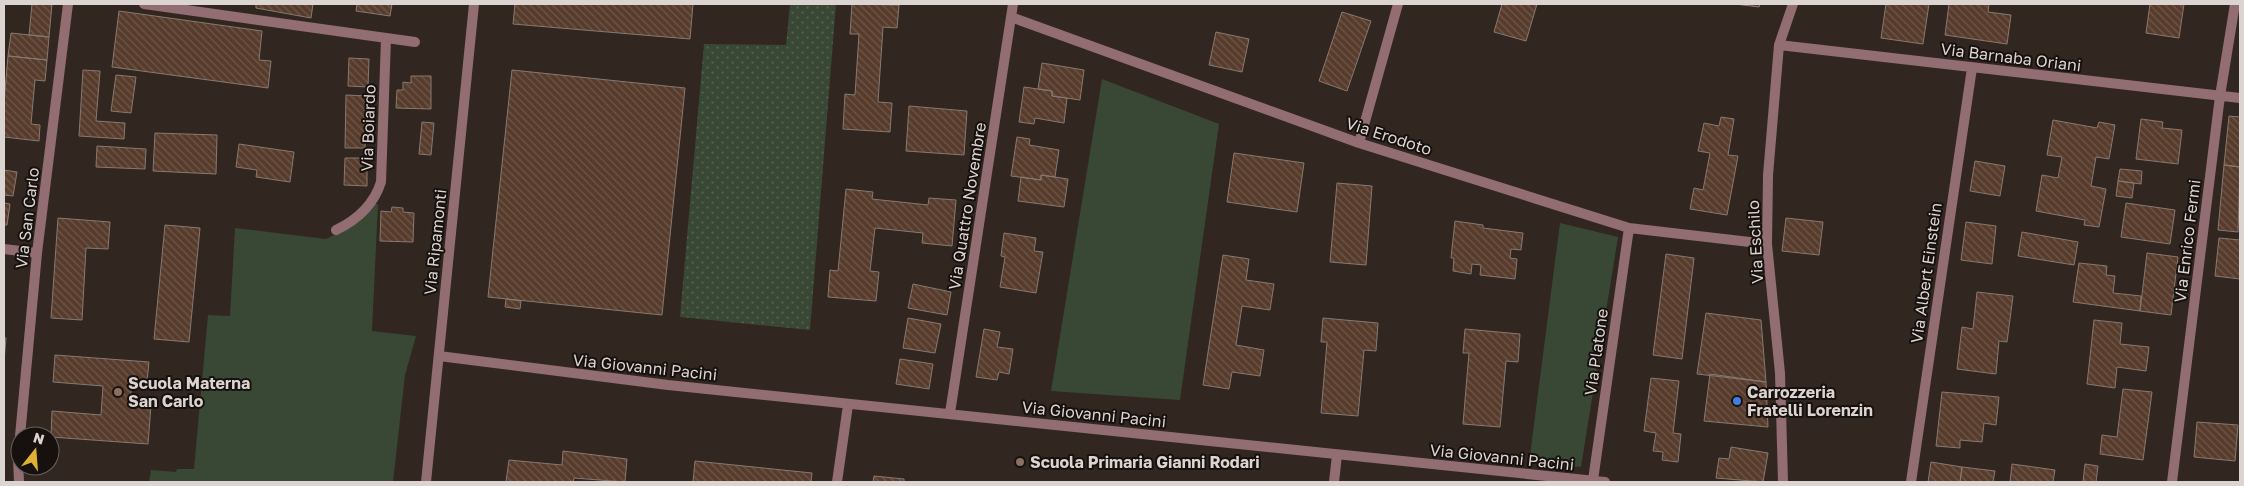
<svg xmlns="http://www.w3.org/2000/svg" width="2244" height="486" viewBox="0 0 2244 486" font-family="'Golos Text',sans-serif">
<style>
.grass{fill:url(#grass-dots)}
.park{fill:#394834}
.building{fill:url(#building-back-hatch);stroke:#877971}
.lines{fill:none;stroke-linecap:round;stroke-linejoin:round}
.minor{stroke:#926d71;stroke-width:10}
.tertiary{stroke:#926d71;stroke-width:10}
.education-dot{fill:#8d6e63;stroke:#16110e;stroke-width:2}
.shop-dot{fill:#3f7fe0;stroke:#16110e;stroke-width:2}
.labels{text-anchor:middle;stroke-width:4;stroke-linejoin:round;paint-order:stroke}
.street-label{font-size:16px;fill:#dcd4d0;stroke:#16110e}
.poi-label{font-size:16px;font-weight:bold;fill:#dcd4d0;stroke:#16110e;text-anchor:start}
</style>
<defs>
<pattern id="grass-dots" width="8" height="8" patternUnits="userSpaceOnUse" patternTransform="scale(1.25)"><rect width="8" height="8" fill="#394834"/><path d="M2 2h.1M6 6h.1" fill="none" stroke="#556250" stroke-width="1.8" stroke-linecap="round"/></pattern>
<pattern id="building-back-hatch" width="6" height="6" patternUnits="userSpaceOnUse" patternTransform="scale(1.25)"><rect width="6" height="6" fill="#573c2c"/><path d="M-1 5l2 2M0 0l6 6M5-1l2 2" fill="none" stroke="#6f574a"/></pattern>
</defs>
<rect width="100%" height="100%" fill="#322620"/>
<!-- grass -->
<path class="grass" d="M790 4H836L810 330 680 317 704 44 786 45Z"/>
<!-- park -->
<path class="park" d="M1102 79 1219 124 1180 400 1051 391Z
M375 204H378L372 331 416 336 405 375 393 482H149L151 470 176 472 177 469H194L208 315 230 316 235 228 326 239 351 227Z
M1560 223 1618 237 1581 467 1529 463Z"/>
<!-- building -->
<path class="building" d="M32 4H52L49 37 29 35Z
M256 4H313L311 18 256 8Z
M357 4H392L390 16 356 11Z
M515 4H693L690 39 513 24Z
M852 4 899 5 897 28 883 27 878 102 892 103 890 132 843 129 845 94 855 95 859 34H850Z
M1502 4H1537L1526 41 1494 32Z
M1735 4H1760L1759 7Z
M1886 4H1929L1923 44 1881 38Z
M1949 4H1989L1988 12 2011 15 2007 44 1945 35Z
M2150 4H2184L2179 38 2146 33Z
M119 11 262 31 259 60 271 61 268 88 112 67Z
M1342 12 1371 21 1347 91 1319 81Z
M1216 32 1249 39 1242 72 1209 65Z
M11 33 49 37 47 60 8 56Z
M8 56 47 60 45 81 35 80 31 124 40 125 39 141 4 137V102Z
M349 58 369 59 368 87 348 86Z
M1042 63 1084 70 1080 100 1052 96V91L1038 89Z
M83 70 100 71 96 121 125 123 124 139 79 136Z
M512 70 685 88 662 315 488 297Z
M116 75 136 77 131 113 111 111Z
M411 76H431V109L396 108 397 90H403V82L411 83Z
M1024 87 1052 91V96L1067 98 1064 123 1035 118 1034 124 1019 122Z
M346 95 367 96 365 148H345Z
M909 106 967 111 964 155 906 151Z
M2229 116 2240 117V167L2224 165Z
M1721 117 1734 119 1728 155 1738 156 1727 215 1690 209 1694 188 1703 190 1710 153 1698 151 1704 123 1719 126Z
M2141 119 2163 122 2162 128 2182 130 2178 164 2136 159Z
M2053 120 2097 128 2099 122 2115 125 2109 159 2096 157 2091 186 2106 189 2099 227 2084 225 2085 220 2036 211 2042 175 2058 178 2062 157 2047 155Z
M422 122 434 123 431 155 419 154Z
M155 133 217 135 216 174 153 171Z
M1017 137 1030 139 1029 145 1059 150 1055 177 1041 175V180L1011 176Z
M239 144 294 152 290 182 256 177 257 170 236 167Z
M97 146 146 149 145 169 96 167Z
M1234 153 1304 163 1297 212 1227 202Z
M345 158H367V186L344 185Z
M1975 161 2005 166 2000 196 1970 191Z
M2224 165 2240 167 2238 232 2218 230Z
M2120 169 2142 171 2141 184 2118 181Z
M4 170 17 172 13 196 4 195Z
M1041 175 1068 179 1064 207 1018 201 1021 177 1041 180Z
M2118 181 2134 183 2132 198 2116 196Z
M1337 183 1372 186 1366 265 1330 262Z
M846 189 873 192 872 199 928 205 929 198 956 200 952 246 922 243 923 233 875 228 870 271 879 272 876 301 828 297 830 270 838 271Z
M4 203 10 204 7 225H4Z
M2126 203 2175 210 2170 244 2121 237Z
M392 207 403 208V212L414 213 413 242 380 241 381 211 391 212Z
M58 218 110 222 108 249 86 248 82 320 51 318Z
M1786 218 1823 222 1819 255 1782 251Z
M1455 221 1483 225V228L1523 233 1521 250 1511 249 1510 258 1517 259 1515 279 1480 275 1481 265 1472 264 1471 274 1453 271 1454 258H1451Z
M1966 222 1996 226 1992 264 1961 260Z
M165 225 200 228 189 342 154 339Z
M2022 232 2078 242 2074 265 2018 256Z
M1004 233 1036 238 1034 251 1043 252 1036 293 1000 287 1005 257 1001 256Z
M2219 238 2240 240V279L2215 276Z
M2147 253 2178 257 2171 315 2140 311Z
M1666 254 1694 258 1682 359 1653 355Z
M1223 255 1249 259 1246 280 1274 284 1270 310 1242 306 1236 345 1264 350 1260 376 1232 372 1229 389 1203 385Z
M2079 263 2107 266 2106 275 2115 276 2113 293 2141 296 2140 311 2073 302Z
M913 284 951 292 947 315 908 308Z
M1977 292 2013 296 2007 342 1999 341 1996 374 1957 369 1962 327 1973 329Z
M506 299 521 301 520 309 505 307Z
M1706 313 1761 320 1766 382 1697 374Z
M908 318 941 324 935 353 903 348Z
M1323 318 1378 323 1376 351 1364 350 1358 416 1321 413 1327 342H1321Z
M2094 320 2122 323 2120 344 2149 347 2146 371 2117 367 2115 388 2087 384Z
M984 329 1000 332 997 347 1013 349 1009 374 999 372 997 380 976 377Z
M1465 329 1520 334 1518 362 1506 361 1500 427 1463 424 1469 353H1463Z
M4 337 6 338 4 361Z
M55 355 149 362 147 381 132 380 130 404 151 405 148 444 51 437 52 411 101 415 103 386 53 382Z
M900 359 933 364 929 389 896 384Z
M1710 374 1766 382 1768 427 1704 421Z
M1651 378 1679 381 1673 433 1681 434 1678 462 1662 460 1663 452 1653 451 1656 433 1644 431Z
M2123 389 2152 392 2143 460 2100 454 2102 435 2117 437Z
M1942 392 1999 397 1996 425 1984 423 1982 442 1960 440V448L1936 446Z
M2197 422 2238 425 2235 461 2194 457Z
M1731 447 1768 453 1763 482 1716 478 1719 458 1729 459Z
M563 451 627 459 625 482 574 478 573 482H506L509 460 562 465Z
M695 461 812 473 811 482H693Z
M1931 462 1962 467 1960 482H1928Z
M2012 464 2055 470 2053 482H2010Z
M2085 464 2098 466 2096 482H2083Z
M1962 467 1995 471 1993 482H1960Z
M874 476 904 479V482H873Z"/>
<g class="lines">
<!-- minor -->
<path class="minor" d="M144 4 415 42
M1011 17 1359 143 1629 228 1767 244
M1779 45 2240 98
M1359 143 1398 4
M336 230C357 220 374 204 381 182L386 38
M4 249 37 253
M439 356 668 385 1605 482
M950 413 1013 4
M20 436 37 253 68 4
M1593 480 1629 228
M19 482 18 458 20 438
M837 482 848 405
M1334 482 1337 455
M1783 482 1780 373 1767 244 1768 175 1779 45 1793 4
M1911 482 1972 68
M2172 482 2220 96 2235 4"/>
<!-- tertiary -->
<path class="tertiary" d="M426 482 474 4"/>
</g>
<!-- markers -->
<g class="education-dot">
<circle cx="118" cy="392" r="5"/>
<circle cx="1020" cy="462" r="5"/>
</g>
<circle class="shop-dot" cx="1737" cy="401" r="5"/>
<g class="labels">
<!-- street labels -->
<g class="street-label">
<text transform="translate(2011 57) rotate(7)" y="6">Via Barnaba Oriani</text>
<text transform="translate(368 128) rotate(-88)" y="6">Via Boiardo</text>
<text transform="translate(1389 136) rotate(18)" y="6">Via Erodoto</text>
<text transform="translate(967 206) rotate(-81)" y="6">Via Quattro Novembre</text>
<text transform="translate(27 218) rotate(-83)" y="6">Via San Carlo</text>
<text transform="translate(2187 241) rotate(-83)" y="6">Via Enrico Fermi</text>
<text transform="translate(435 242) rotate(-84)" y="6">Via Ripamonti</text>
<text transform="translate(1755 242) rotate(-93)" y="6">Via Eschilo</text>
<text transform="translate(1926 273) rotate(-82)" y="6">Via Albert Einstein</text>
<text transform="translate(1596 352) rotate(-82)" y="6">Via Platone</text>
<text transform="translate(645 367) rotate(6)" y="6">Via Giovanni Pacini</text>
<text transform="translate(1094 414) rotate(6)" y="6">Via Giovanni Pacini</text>
<text transform="translate(1502 457) rotate(6)" y="6">Via Giovanni Pacini</text>
</g>
<!-- poi labels -->
<g class="poi-label">
<text x="128" y="389">Scuola Materna<tspan x="128" dy="18">San Carlo</tspan></text>
<text x="1747" y="398">Carrozzeria<tspan x="1747" dy="18">Fratelli Lorenzin</tspan></text>
<text x="1030" y="468">Scuola Primaria Gianni Rodari</text>
</g>
</g>
<!-- border -->
<rect width="2244" height="486" fill="none" stroke="#dcd4d0" stroke-width="10"/>
<!-- north arrow -->
<g transform="translate(35 451) rotate(17)"><circle r="24" fill="#16110e" stroke="#655f5c"/>
<path d="M0-4L9 19L0 12L-9 19Z" fill="#deb133"/>
<text y="-8" font-size="14" font-weight="bold" text-anchor="middle" fill="#dcd4d0">N</text>
</g>
</svg>
